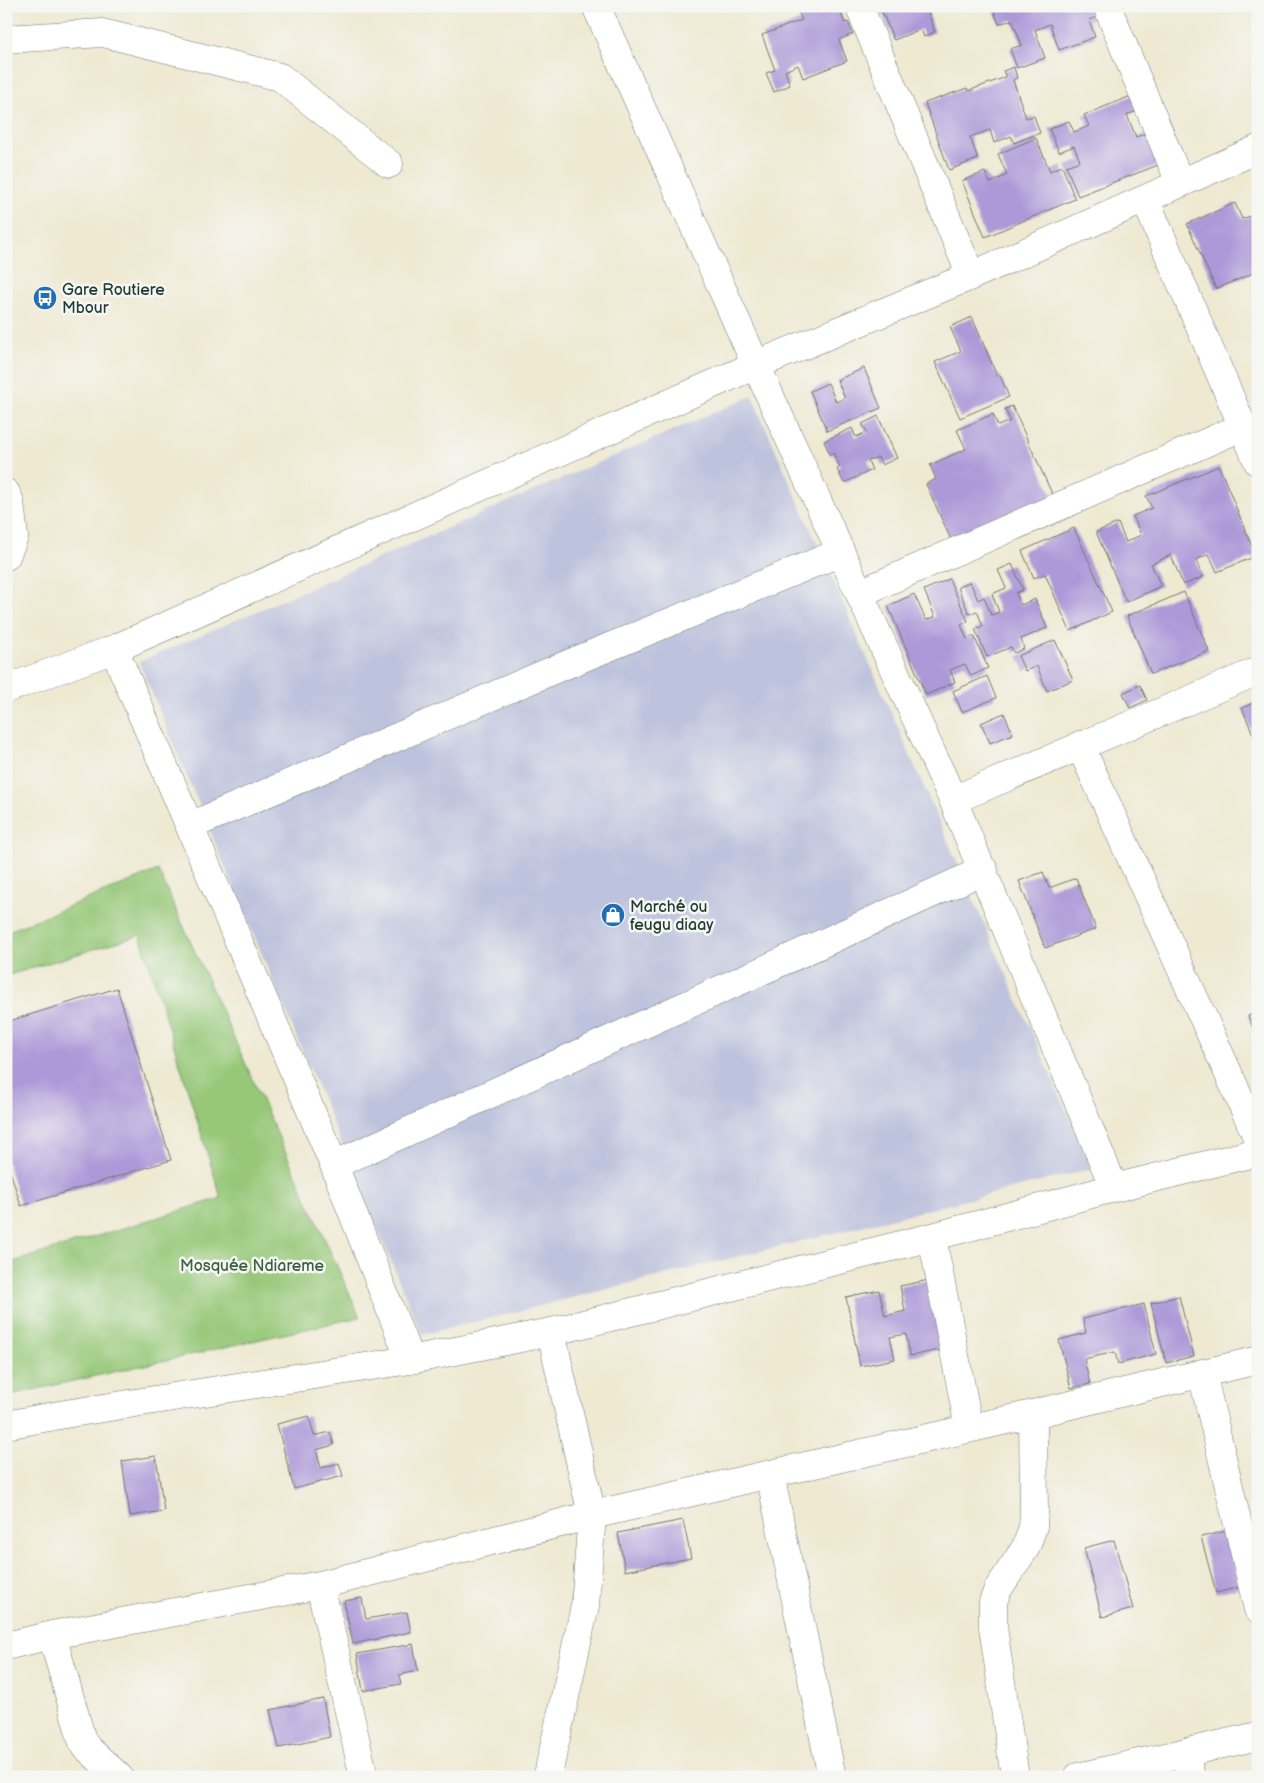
<svg xmlns="http://www.w3.org/2000/svg" width="1264" height="1783" viewBox="0 0 1264 1783" font-family="'Balsamiq Sans',sans-serif">
<style>
.industrial{fill:#bec3dd}
.green{fill:#96c878;stroke:#5a8256}
.building{fill:#ad98d8}
.lines{fill:none;stroke-linecap:round;stroke-linejoin:round}
.minor-casing{stroke:#68796b;stroke-width:29}
.major-casing{stroke:#68796b;stroke-width:29}
.minor{stroke:#fff;stroke-width:28}
.major{stroke:#fff;stroke-width:28}
.labels{text-anchor:middle;stroke-width:5;stroke-linejoin:round;paint-order:stroke}
.poi-label{font-size:16px;fill:#1f3d34;stroke:#f6f6f2;text-anchor:start}
.park-label{font-size:16px;fill:#3d6045;stroke:#f6f6f2}
</style>
<rect width="100%" height="100%" fill="#f6f6f2"/>
<filter id="ink" filterUnits="userSpaceOnUse"><feTurbulence type="fractalNoise" baseFrequency=".02" numOctaves="2"/><feDisplacementMap in="SourceGraphic" scale="10" xChannelSelector="R" yChannelSelector="G"/><feConvolveMatrix kernelMatrix="1 2 1 2 8 2 1 2 1" color-interpolation-filters="sRGB"/></filter>
<filter id="wash" filterUnits="userSpaceOnUse"><feTurbulence type="fractalNoise" baseFrequency=".0096" numOctaves="4" result="noise"/><feDisplacementMap in="SourceGraphic" scale="20" xChannelSelector="R" yChannelSelector="G"/><feGaussianBlur stdDeviation="1.12" result="paint"/><feColorMatrix in="noise" values="0 0 0 0 0 0 0 0 0 0 0 0 0 0 0 0 0 1.4 0 .05"/><feComposite in="paint" operator="in"/></filter>
<g filter="url(#wash)">
<rect width="100%" height="100%" fill="#efe9d2"/>
<!-- industrial -->
<path class="industrial" d="M752 396 1092 1169 422 1335 139 662Z"/>
<!-- green -->
<path class="green" d="M158 870 360 1317 6 1396V1264L221 1198 140 935 6 976V932Z"/>
<g id="blocks">
<!-- building -->
<path class="building" d="M799 6H838L845 23 848 22 853 34 839 40 847 61 803 78 798 65 785 71 790 85 774 92 766 73 775 70 762 35 802 20 796 7Z
M896 6H926L935 32 924 37 921 29 894 40 882 12Z
M992 6H1102L1105 14 1089 20 1095 37 1059 50 1050 24 1035 30 1045 58 1017 68 1010 49 1022 45 1012 20 999 24Z
M1014 67 1017 78 1013 80 1026 118 1034 116 1040 133 1014 143 1011 136 994 143 990 130 970 137 978 159 949 170 925 103 967 88 968 91 1006 77 1003 71Z
M1136 94 1142 109 1127 115 1136 137 1153 131 1166 162 1078 196 1066 166 1080 161 1074 146 1059 152 1049 129 1069 121 1074 132 1089 126 1084 115Z
M1036 138 1050 171 1062 166 1075 199 985 237 962 181 985 172 990 183 1007 175 998 154Z
M1235 203 1242 219 1256 214 1254 209 1258 208V271L1216 289 1187 224Z
M972 317 997 376 1000 375 1009 397 960 418 935 362 961 351 950 327Z
M864 368 881 408 827 431 810 391 828 383 836 402 845 398 837 380Z
M1012 406 1054 498 953 544 926 484 936 479 930 465 966 449 957 430 993 414 998 426 1010 421 1005 409Z
M878 416 897 458 882 465 878 457 868 461 872 470 844 483 837 469 840 467 833 453 830 455 824 441 852 428 856 437 867 432 862 424Z
M1219 466 1256 556 1217 572 1209 554 1196 560 1203 577 1183 585 1171 555 1151 564 1161 586 1126 602 1096 532 1118 523 1126 542 1141 535 1133 516 1152 508 1146 496Z
M1074 528 1112 612 1070 631 1045 574 1034 578 1022 551Z
M1012 564 1023 590 1016 593 1021 605 1035 599 1047 628 1021 639 1024 649 1014 653 1011 647 987 657 975 629 983 626 977 611 969 614 958 587 970 582 978 600 984 597 991 615 999 612 992 594 1006 588 998 570Z
M949 579 968 621 961 625 967 639 974 636 988 668 971 676 965 664 950 670 955 682 926 695 888 606 914 594 926 620 935 617 924 590Z
M1184 592 1209 651 1151 674 1127 616Z
M1055 640 1073 680 1047 691 1037 666 1025 671 1018 656Z
M987 676 996 698 962 712 953 691Z
M1140 685 1147 700 1130 708 1123 693Z
M1258 701V746L1242 708Z
M1004 713 1013 734 990 743 981 723Z
M1043 872 1049 888 1076 878 1096 929 1045 948 1019 881Z
M117 988 171 1160 21 1206 6 1158V1022Z
M1258 1012V1040L1248 1016Z
M934 1279 949 1348 910 1356 906 1334 890 1337 895 1359 860 1366 846 1297 879 1290 885 1316 905 1311 900 1286Z
M1179 1296 1194 1356 1166 1363 1151 1303Z
M1144 1304 1156 1354 1118 1364 1115 1352 1084 1359 1090 1384 1071 1388 1059 1340 1086 1333 1083 1319Z
M309 1416 314 1436 330 1432 334 1445 316 1450 321 1468 339 1463 343 1476 294 1489 277 1424Z
M156 1456 164 1511 130 1516 122 1461Z
M683 1520 691 1558 625 1571 618 1533Z
M1226 1531 1240 1587 1216 1593 1201 1537Z
M1114 1540 1133 1609 1102 1617 1084 1548Z
M362 1598 366 1619 407 1612 411 1632 353 1644 344 1601Z
M413 1644 418 1671 399 1675 401 1684 363 1691 357 1654Z
M323 1699 330 1737 279 1748 270 1710Z"/>
</g>
</g>
<g filter="url(#ink)">
<use href="#blocks" fill-opacity="0" stroke="#68796b" stroke-width="1"/>
<g class="lines">
<!-- minor casing -->
<g class="minor-casing">
<path id="minor" d="M596 6 756 365 953 800 1114 1188
M859 6 971 276
M1107 6 1180 183
M6 39 103 33 280 77 389 164
M1145 199 1258 462
M6 493 10 502 14 537 6 556
M860 593 1242 427
M114 649 334 1165 410 1360
M6 689 114 649 756 365 971 276 1258 149
M1080 745 1258 1139
M953 800 1258 671
M190 826 558 668 841 552
M334 1165 984 870
M932 1237 969 1428
M1202 1373 1258 1609
M6 1425 65 1414 410 1360 551 1332 932 1237 1114 1188 1258 1152
M770 1474 832 1777
M320 1585 364 1777
M52 1635 82 1740 87 1748 119 1777
M6 1646 52 1635 320 1585 592 1515 1033 1414 1258 1360
M1185 1752 1191 1777
M550 1777 549 1770 585 1606 592 1515 551 1332
M1015 1777 993 1627V1602L998 1589 1026 1547 1033 1527 1034 1511 1033 1414"/>
</g>
<!-- major casing -->
<g class="major-casing">
<path id="major" d="M1078 1777 1258 1736"/>
</g>
<!-- minor -->
<use href="#minor" class="minor"/>
<!-- major -->
<use href="#major" class="major"/>
</g>
</g>
<!-- icons -->
<defs>
<g id="bus-disc" transform="scale(1.25)"><circle r="9.5" fill="#1f6fb2" stroke="#f6f6f2"/><path d="M-5-6H5V4H4V6H2V4H-2V6H-4V4H-5ZM-3.5-4V0h7V-4ZM-3.5 1.2v1.5H-2V1.2ZM2 1.2v1.5H3.5V1.2Z" fill="#fff"/></g>
<g id="shop-disc" transform="scale(1.25)"><circle r="9.5" fill="#1f6fb2" stroke="#f6f6f2"/><path d="M-5-2.5h2.3a2.7 3.5 0 0 1 5.4 0H5L5.5 6h-11ZM-1.5-2.5h3a1.5 2.3 0 0 0-3 0Z" fill="#fff"/></g>
</defs>
<g fill-rule="evenodd">
<use href="#bus-disc" x="45" y="298"/>
<use href="#shop-disc" x="613" y="915"/>
</g>
<g class="labels">
<!-- poi labels -->
<g class="poi-label">
<text x="62" y="295">Gare Routiere<tspan x="62" dy="18">Mbour</tspan></text>
<text x="630" y="912">Marché ou<tspan x="630" dy="18">feugu diaay</tspan></text>
</g>
<!-- park labels -->
<g class="park-label">
<text x="252" y="1271">Mosquée Ndiareme</text>
</g>
</g>
<!-- margin -->
<rect width="1264" height="1783" fill="none" stroke="#f6f6f2" stroke-width="25"/>
</svg>
